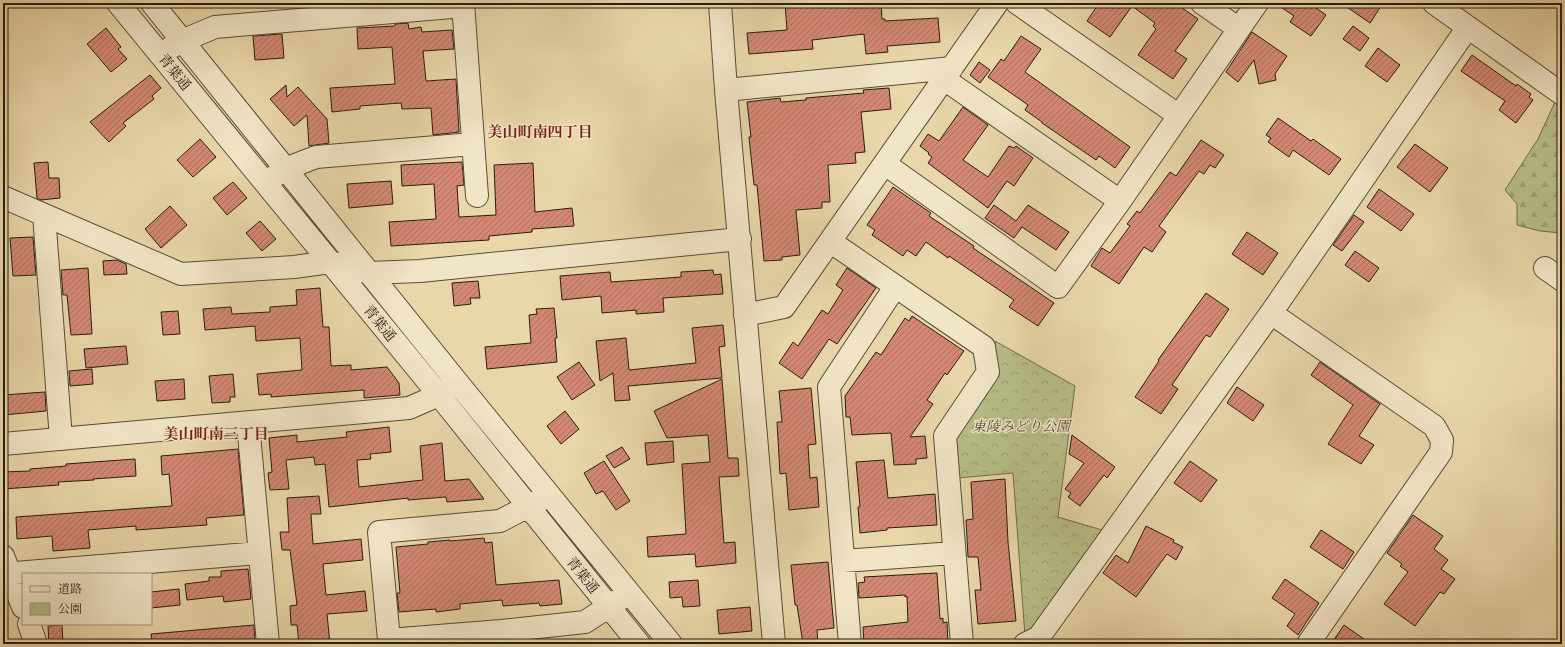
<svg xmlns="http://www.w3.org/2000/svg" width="1565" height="647" viewBox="0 0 1565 647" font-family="'IM FELL Great Primer','Noto Serif JP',serif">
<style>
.forest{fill:url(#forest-firs);stroke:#6e6e4c}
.park{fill:url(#park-crowns);stroke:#6e6e4c}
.building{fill:url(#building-hatch);stroke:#261d12}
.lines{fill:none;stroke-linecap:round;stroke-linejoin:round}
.minor-casing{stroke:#574c38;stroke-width:24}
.minor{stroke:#f1e5c7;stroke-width:22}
.labels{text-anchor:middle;stroke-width:3;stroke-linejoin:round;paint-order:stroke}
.street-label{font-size:14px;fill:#261d12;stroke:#f1e5c7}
.park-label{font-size:14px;font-style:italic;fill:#524d35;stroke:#f1e5c7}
.neighbourhood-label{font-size:15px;font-weight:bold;fill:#7a1f14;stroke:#f1e5c7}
</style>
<defs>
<pattern id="forest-firs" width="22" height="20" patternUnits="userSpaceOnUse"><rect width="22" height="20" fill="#b7be87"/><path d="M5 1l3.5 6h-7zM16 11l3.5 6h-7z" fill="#9da374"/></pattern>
<pattern id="park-crowns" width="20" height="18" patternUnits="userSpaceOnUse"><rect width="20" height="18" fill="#b7be87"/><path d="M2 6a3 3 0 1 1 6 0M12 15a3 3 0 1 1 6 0" fill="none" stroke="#9da374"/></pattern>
<pattern id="building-hatch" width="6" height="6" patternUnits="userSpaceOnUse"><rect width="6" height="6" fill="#d48874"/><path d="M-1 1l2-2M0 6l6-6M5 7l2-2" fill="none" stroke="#ac6f5e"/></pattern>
</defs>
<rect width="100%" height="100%" fill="#e9d7a9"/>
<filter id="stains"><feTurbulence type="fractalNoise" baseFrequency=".005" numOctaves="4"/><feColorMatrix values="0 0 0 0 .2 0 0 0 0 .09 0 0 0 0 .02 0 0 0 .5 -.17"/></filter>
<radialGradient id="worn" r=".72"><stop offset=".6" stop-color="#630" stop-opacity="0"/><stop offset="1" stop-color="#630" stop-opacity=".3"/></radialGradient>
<!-- forest -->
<path class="forest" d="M1555 102 1562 107V233L1540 231 1517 225V204L1505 190 1538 139Z"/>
<!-- park -->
<path class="park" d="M995 341 1075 386 1058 517 1102 530 1037 628 1025 636 1013 473 958 478 955 435 998 377Z"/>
<!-- building -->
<path class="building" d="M785 3H881L882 19H885V21L938 18 940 42 887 46 888 52 866 54 864 34 812 40 813 49 749 54 747 33 787 30Z
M1099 3H1175L1198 19 1175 51 1187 59 1173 79 1138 55 1156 29 1153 26 1155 23 1132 6 1110 37 1087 21Z
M1275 3H1309L1326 15 1311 36 1290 22 1294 16Z
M1341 3H1383L1370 23Z
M408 23 409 29 421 27 422 32 452 30 454 49 423 51 426 81 456 79 459 132 433 135 431 108 402 109 401 103 360 106V109L332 112 330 88 395 84 392 47 358 49 357 28 395 26V24Z
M1353 26 1369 38 1360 51 1343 39Z
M106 28 121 47 118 49 127 59 111 72 87 44Z
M1252 32 1287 56 1275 74 1276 80 1259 84 1254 60 1238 82 1226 72Z
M282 34 284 58 255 60 253 36Z
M1021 36 1041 49 1025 72 1130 147 1115 168 1099 156 1096 160 1042 123V122L1025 110 1028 105 988 77 1001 59 1004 61Z
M1378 48 1400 65 1387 82 1365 66Z
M1472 55 1516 86 1517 84 1531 94 1529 97 1533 100 1516 123 1499 110 1505 101 1461 71Z
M979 62 990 70 980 83 970 75Z
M150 75 161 88 152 96 154 99 123 123 126 126 109 142 90 122Z
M286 85 287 97 298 87 327 119 329 143 309 146 307 115 294 126 270 99Z
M889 88 891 109 861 112 865 152 855 153 856 163 828 165 830 202H822V208L796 210 800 255 782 257V260L764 261 757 185H754L750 147 749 137H751L747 102 780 98 781 102 806 100V98L864 93 863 90Z
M963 107 988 125 963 160 988 177 1009 146 1014 148 1016 146 1033 158 1014 186 1007 181 988 208 928 163 932 157 928 154 929 153 920 146 928 134 939 141Z
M1278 118 1311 141 1313 139 1341 159 1329 175 1293 150 1289 157 1268 142 1271 138 1266 135Z
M200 139 216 157 193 177 177 160Z
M1201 140 1224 155 1215 168 1210 165 1204 174 1199 171 1159 226 1166 232 1152 252 1144 247 1119 284 1091 266 1102 248 1110 253 1130 226 1127 224 1137 211 1140 213 1170 172 1176 176Z
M1415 144 1448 168 1430 192 1397 167Z
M48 162 49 178H59L60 198 41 200 37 198 34 163Z
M462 162 464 185 457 186 459 217 496 215 494 165 533 163 535 212 572 208 574 226 532 229V232L489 236V240L391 246 389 222 436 219 434 184 402 186 401 165Z
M391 181 393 204 349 208 347 184Z
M233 182 247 198 227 215 213 198Z
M893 187 931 213 929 216 974 246 973 248 1054 303 1038 326 1009 307 1014 300 949 256 948 258 926 242 916 256 907 250 903 256 872 235 875 230 867 225Z
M1379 189 1414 214 1401 231 1367 207Z
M994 205 1016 221 1028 205 1069 232 1056 250 1022 227 1014 238 985 218Z
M170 206 187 225 161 248 145 229Z
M1354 215 1364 222 1342 251 1333 245Z
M260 221 276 239 262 251 246 233Z
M1247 232 1278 253 1263 275 1232 254Z
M33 237 36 275 13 276 10 238Z
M1355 251 1379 268 1369 282 1345 265Z
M117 260 126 264 127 274 104 275 103 261Z
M88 268 92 334 71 335 67 295H63L61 270Z
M847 268 876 288 837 344 829 339 802 379 779 363 793 342 798 346 822 310 828 314 843 290 836 285Z
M713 270 714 275 721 274 723 294 663 298 664 312 636 314V310L602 313 601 296 562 300 560 276 610 272 611 282 681 277V272Z
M478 281 480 298H470L471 304 454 306 452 283Z
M320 288 323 327H329L331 366 351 365V370L387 367 399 383 400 395 364 398V390L271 397V394L259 395 257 374 302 370 300 338 256 341 255 326 205 330 203 309 231 307 232 314 270 312V307L297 305 296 290Z
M1206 293 1229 309 1210 337 1206 335 1172 385 1178 389 1161 414 1135 397 1159 361 1158 360Z
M554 308 557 338H555L557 362 487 369 485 347 531 343 529 315 537 314 536 309Z
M178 311 180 334 163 335 161 312Z
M912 316 964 351 947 375 945 373 927 400 933 404 910 437 925 436 927 458 916 459V464L894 465 891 433 852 435 850 417H846L845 396 876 352 881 355 905 318 909 321Z
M723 325 725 346 719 347 722 378 628 386 630 400 615 401 613 373 600 381 596 341 626 338 629 370 696 363 692 328Z
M126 346 128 364 86 368 84 349Z
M579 362 595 385 572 400 557 377Z
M1320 362 1380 404 1359 436 1374 445 1361 464 1328 444 1353 405 1311 375Z
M92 369 93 384 70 386 69 371Z
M233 374 235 397H230V402L212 403 209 376Z
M184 379 185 399 157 401 155 381Z
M722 379 728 458H738L739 476 719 477 724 543 735 542 736 563 696 567 695 554 648 557 647 537 686 534 682 464 710 462 708 435 667 438 654 411Z
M1237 387 1264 405 1253 421 1227 403Z
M811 388 816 444 808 445 810 478 817 477 819 507 789 510 786 473 780 474 777 422H782L779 391Z
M45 392 46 411 3 415V395Z
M565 411 579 429 561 444 547 426Z
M389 427 391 452 370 454 371 459 357 460 359 487 423 480 420 446 442 443 445 481 469 479 484 499 447 502 446 497 408 500V498L329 507 325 464 315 465 314 457 286 460 289 489 270 490 268 473 272 472 269 438 297 435V442L347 437 346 432Z
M1072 435 1115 467 1107 478 1104 475 1080 506 1068 497 1071 493 1065 489 1084 463 1069 454Z
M673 441 674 462 647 465 645 443Z
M622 447 630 459 614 468 606 456Z
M238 449 244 515 206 518 207 525 136 530V526L88 530 90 548 53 551 52 536 17 539 16 517 172 506 169 474 162 475 161 456Z
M135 459 136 476 93 479 94 480 58 482 59 485 3 489V472L30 471V469L66 466V464Z
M884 460 888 498 935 494 937 525 887 528V530L860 533 858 507 860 506 856 462Z
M604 461 630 501 616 510 603 491 596 494 584 473Z
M1190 461 1217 480 1201 502 1174 483Z
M1005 479 1008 542 1016 621 978 624 975 590H981L978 557H968L966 520 973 519 971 482Z
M319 496 321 514H311L313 544 361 539 363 560 323 564 326 595 365 591 367 611 327 614 330 644H299L297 625H291L290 606 297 605 290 550H282L280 532H289L287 498Z
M1413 515 1443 536 1434 549 1448 560 1441 569 1455 579 1444 594 1440 592 1415 626 1384 604 1408 572 1400 566 1402 564 1387 553Z
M1146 526 1174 540 1173 542 1183 547 1176 560 1167 554 1136 597 1103 573 1116 555 1128 563Z
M1321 530 1354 552 1343 569 1310 547Z
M484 538 485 543 492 542 496 585 559 580 562 604 540 606 539 603 503 606 502 600 460 604V609L436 612V609L399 612 397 593H400L396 547 428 544V542L450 540V541Z
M828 562 834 628 817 630 818 644H803L797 605H795L791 565Z
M248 569 251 599 224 602 223 596 187 600 185 584 209 581V577H221V571Z
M937 573 940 619 943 618V623L947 622 948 643 864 644 863 627 908 622 907 596 905 597V595L859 598 858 583 865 582 864 577Z
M1285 579 1319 603 1298 635 1287 626 1295 614 1272 598Z
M698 580 700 606 683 607 682 597 670 598 669 582Z
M179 589 180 605 151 608V592Z
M750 607 752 631 719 634 717 610Z
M62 625 63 644H49L48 626Z
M254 625 255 642 235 644H152L151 634Z
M1344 625 1371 644H1331Z"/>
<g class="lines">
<!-- minor casing -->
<g class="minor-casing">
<path id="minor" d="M118 3 439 395 639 644
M152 3 457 382 671 644
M463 3 477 196
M720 3 726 90 774 644
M1017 3 1178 115
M1202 3 1239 29
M1434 3 1562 94
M170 48 182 41 215 27 464 6
M944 79 1120 201
M726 90 952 68
M885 164 1058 287 1120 201 1257 3
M275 176 285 169 316 157 473 144
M3 197 181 274 294 267 330 262 369 273 420 271 740 239
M44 215 61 439
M831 242 984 347 988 372 945 436 962 644
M1545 268 1562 280
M1271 313 1434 426 1442 440 1441 452 1308 644
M745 315 784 307 997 3
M248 423 268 644
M3 444 409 408 439 395 451 387
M540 500 500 521 379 532 389 640 501 631 585 622 620 599
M3 556 23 607
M843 561 954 553
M3 574 259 553
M29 624 36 644
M850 644 829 387 895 287
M1025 644 1039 637 1271 313 1468 27"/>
</g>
<!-- minor -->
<use href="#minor" class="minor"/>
</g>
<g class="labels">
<!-- street labels -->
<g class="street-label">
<text transform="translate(175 72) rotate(51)" y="5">青葉通</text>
<text transform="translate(380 323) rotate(51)" y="5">青葉通</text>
<text transform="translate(583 575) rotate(51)" y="5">青葉通</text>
</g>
<!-- park labels -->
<g class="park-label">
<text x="1021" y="431">東陵みどり公園</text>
</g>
<!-- neighbourhood labels -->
<g class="neighbourhood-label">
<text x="540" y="137">美山町南四丁目</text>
<text x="216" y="439">美山町南三丁目</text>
</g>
</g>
<!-- margin -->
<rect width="1565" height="647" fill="none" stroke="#e9d7a9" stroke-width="16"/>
<rect x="4" y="4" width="1557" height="639" fill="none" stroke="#261d12" stroke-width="2"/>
<rect x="8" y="8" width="1549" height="631" fill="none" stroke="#261d12"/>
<!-- legend -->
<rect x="22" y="573" width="130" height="52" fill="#f1e5c7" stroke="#a0957f"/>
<rect x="30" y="586" width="20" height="6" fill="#f1e5c7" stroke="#a0957f"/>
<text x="58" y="593" font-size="12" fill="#261d12">道路</text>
<rect x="30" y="603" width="20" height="12" fill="url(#park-crowns)" stroke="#a0957f"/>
<text x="58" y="613" font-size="12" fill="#261d12">公園</text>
<rect width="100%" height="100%" filter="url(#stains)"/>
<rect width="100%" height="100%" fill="url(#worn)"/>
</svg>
